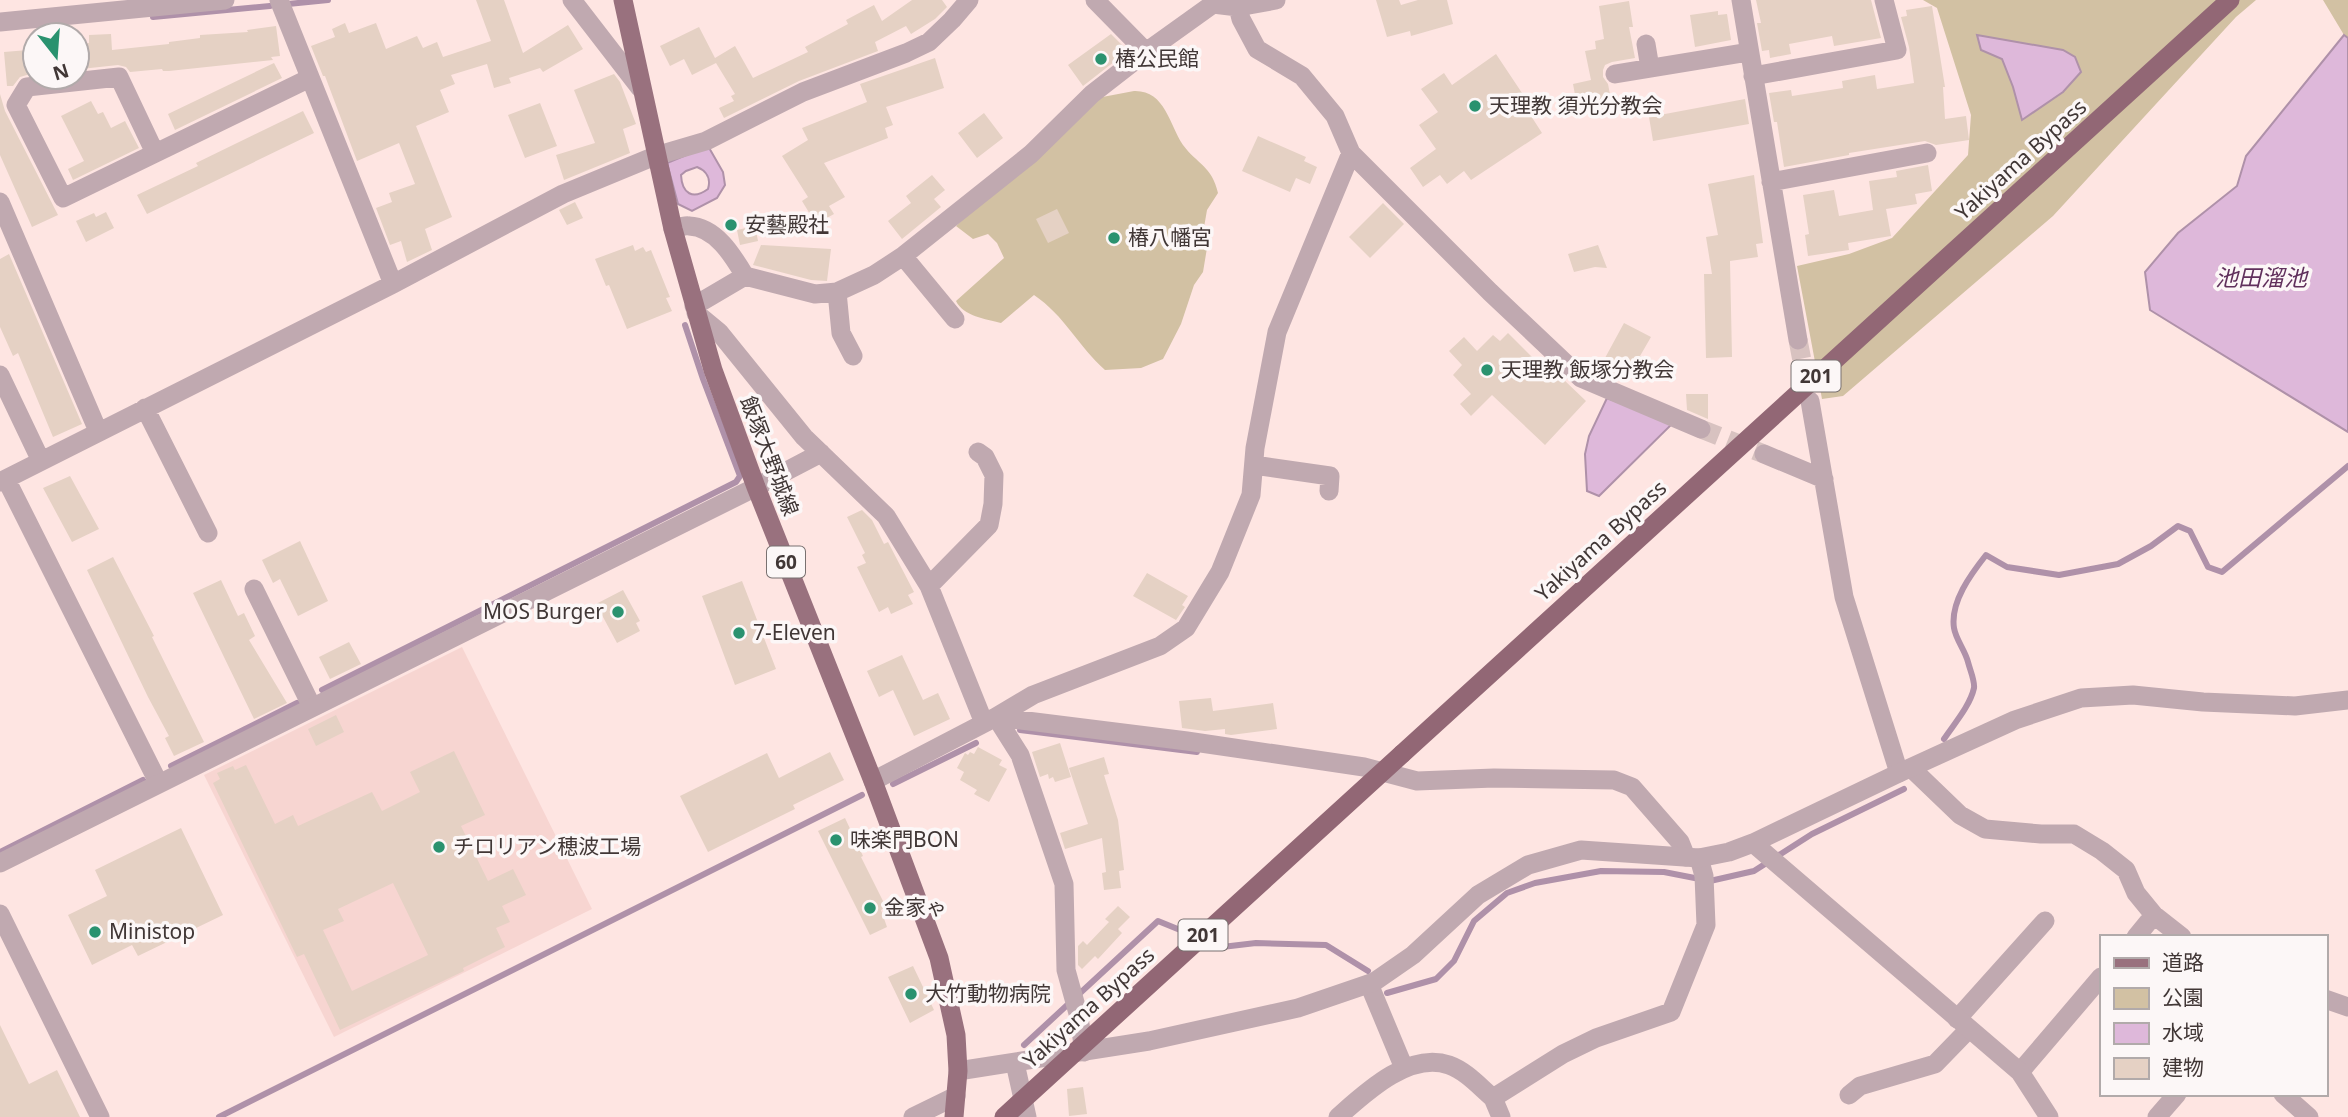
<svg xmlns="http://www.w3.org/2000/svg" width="2348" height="1117" viewBox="0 0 2348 1117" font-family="'Noto Sans','Noto Sans JP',sans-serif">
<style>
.built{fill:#f7d5d1}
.green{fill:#d2c1a3}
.water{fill:#deb8da;stroke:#af91a9;stroke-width:2;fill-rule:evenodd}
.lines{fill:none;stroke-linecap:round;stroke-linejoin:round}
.stream{stroke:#af91a9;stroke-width:6}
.building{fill:#e5d1c4;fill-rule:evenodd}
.minor-tunnel{stroke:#d8c2c0;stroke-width:19;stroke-dasharray:19 10;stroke-linecap:butt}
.minor{stroke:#c0a9b0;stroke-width:19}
.tertiary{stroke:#c0a9b0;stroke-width:19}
.primary{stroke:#99717e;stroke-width:19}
.trunk{stroke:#926775;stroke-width:19}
.trunk-bridge{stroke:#926775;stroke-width:19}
.poi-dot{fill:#2a926f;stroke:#fcf7f7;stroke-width:2.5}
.labels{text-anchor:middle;stroke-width:7;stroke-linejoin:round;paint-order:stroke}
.shield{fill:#fcf7f7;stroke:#797170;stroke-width:2}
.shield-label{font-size:19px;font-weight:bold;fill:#413736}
.poi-label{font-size:21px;fill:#413736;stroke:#fcf7f7;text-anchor:start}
.street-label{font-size:21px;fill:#413736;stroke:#fcf7f7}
.water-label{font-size:23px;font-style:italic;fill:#60305c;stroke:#fcf7f7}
</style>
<rect width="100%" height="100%" fill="#fee5e2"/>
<!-- built -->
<path class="built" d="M462 647 592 909 334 1037 204 775Z"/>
<!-- green -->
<path class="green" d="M1923 0H2256L2236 17 2053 216 1843 396 1822 399 1797 266 1849 254 1892 238 1968 155 1971 115 1937 8Z
M2323 0H2348V38L2344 35Z
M1134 91C1165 90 1169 124 1183 145 1197 164 1212 166 1218 193L1207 210 1203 233 1207 248 1203 272 1194 285 1181 324 1163 359 1141 368 1105 370C1079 347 1064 315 1034 295L1001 323C986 319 963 316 956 301L1004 258 997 243 988 234 973 239 956 226 1092 99Z"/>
<!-- water -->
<path class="water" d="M1977 35 2063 50 2075 57 2081 72 2063 92 2022 120 2013 87 2002 59 1981 50Z
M2344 35 2348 38V432L2150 310 2145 272 2178 233 2237 186 2246 156Z
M708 146 723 172 725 185 717 198 692 211 678 204 667 163ZM697 167C707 171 711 179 708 189 693 200 682 194 681 175L686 171Z
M1607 398 1674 422 1599 496 1587 491 1585 454 1589 436Z"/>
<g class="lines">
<!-- stream -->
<path class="stream" d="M288 4 328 0
M153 17 270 6
M322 690 736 482 740 476 703 379 685 325
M1020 730 1197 752
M1944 739C1954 724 1970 706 1974 688 1975 681 1970 670 1968 662 1965 650 1956 640 1954 628 1950 602 1971 574 1986 555L2007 567 2059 575 2118 564 2151 546 2178 526 2190 531 2208 567 2222 572 2348 466
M171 766 297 703
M893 784 976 743
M0 852 143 780
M1387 993 1436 979 1454 961 1474 921 1507 893 1535 883 1601 871 1664 872 1710 881 1754 871 1812 834 1904 789
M1024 1045 1158 921 1222 947 1256 943 1326 945 1368 971
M219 1117 862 795"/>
</g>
<!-- building -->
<path class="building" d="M476 0H504L523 53 568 25 583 49 543 72 540 68 509 78 511 83 494 88 487 64 451 75 455 84 440 90 449 112 416 126 452 217 425 229 432 250 407 262 401 241 390 245 376 208 392 202 389 193 415 184 399 143 357 161 325 76H323L311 46 335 37 332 29 345 23 349 33 376 23 386 49 417 36 423 48 437 42 443 57 491 41Z
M912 0H942L947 7 935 19 911 34 906 26 875 42 878 51 799 81 724 118 719 108 734 101 731 96 735 94 716 63 692 75 684 59 670 66 660 46 699 27 715 58 735 46 753 78 808 52 805 47 848 24 846 20 874 5 882 21Z
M1376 0H1399L1401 5 1418 0H1447L1453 24 1411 36 1410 31 1387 37Z
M1756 0H1871L1881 38 1834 46 1832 36 1789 44 1791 54 1770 58 1769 50 1762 51 1757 23H1761Z
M1629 1 1633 27H1629L1635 58 1612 62 1605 65 1603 70V77L1608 84 1613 110 1579 116 1573 84 1591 80 1585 51 1596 49 1595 41 1604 39 1599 6Z
M1932 6 1945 87H1943L1945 119 1966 116 1969 140 1936 145 1925 141 1849 153V155L1784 167 1777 122H1774L1769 93 1791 90 1792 96 1843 88 1842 81 1875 75 1877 89 1914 83 1909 47 1901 17 1907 16 1906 10Z
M1718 11V15L1727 14 1731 40 1695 47 1690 15Z
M276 26 280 56 271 57 273 60 169 71H163L162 69 130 72 126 67 118 65 81 69 79 44 89 43V35L111 34 112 50 169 44V42L200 38V35L248 32 247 30Z
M1111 34 1128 51 1083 86 1068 65Z
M28 50 30 74 20 77 13 86H7L4 52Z
M1496 54 1526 99 1522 102 1542 133 1471 180 1464 171 1447 184 1440 175 1423 187 1410 168 1436 149 1419 125 1438 112 1421 89 1444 73 1452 85Z
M935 58 944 88 886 107 893 125 885 128 888 138 824 163 845 197 829 206 834 214 816 224 802 201 808 197 782 156 808 140 802 128 867 102 860 84Z
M274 63 282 78 175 130 168 114Z
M614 74 620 82 636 124 623 129 630 153 564 180 556 155 595 143 574 90Z
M0 94 5 111 58 215 32 227 0 155Z
M1745 99 1749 124 1653 141 1649 117Z
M91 101 98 114 103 112 111 128 125 121 139 148 73 180 68 169 84 161 61 116Z
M540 103 557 146 525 158 508 115Z
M303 111 314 133 147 214 137 195 198 166 196 163Z
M984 113 1003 138 977 158 958 133Z
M1258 136 1306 157 1304 161 1317 167 1310 184 1296 178 1290 192 1242 171Z
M1928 165 1932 191 1915 194 1917 204 1886 209 1891 236 1848 243 1849 250 1808 256 1805 235 1809 234 1803 195 1834 190 1839 216 1873 210 1869 181 1897 177 1896 171Z
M932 175 945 190 934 199 941 207 902 239 888 221 911 203 906 196Z
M1754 175 1763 243 1756 244 1758 257 1730 261 1732 357 1706 358 1704 274H1712L1706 237 1718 235 1708 184Z
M575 202 583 218 567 225 559 210Z
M1383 203 1404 224 1370 258 1349 237Z
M1057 209 1069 233 1048 243 1036 219Z
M106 212 114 228 86 242 76 221 94 213 96 217Z
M755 226 758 241 740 245 737 230Z
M633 245 635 251 643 247 646 252 651 250 670 297 666 298 672 311 627 329 609 285 606 286 595 259Z
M761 245 831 249 827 281 811 280 753 265Z
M1598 245 1607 268 1595 267 1574 272 1568 254Z
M9 254 82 424 53 437 18 353 13 356 0 327V259Z
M1624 323 1651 337 1640 356 1644 358 1634 375 1629 373 1624 382 1599 369Z
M1508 333 1536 361 1540 357 1586 401 1545 445 1492 395 1471 416 1460 404 1471 394 1453 375 1462 365 1449 351 1464 337 1477 351 1493 335 1500 341Z
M1686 394H1708V419L1687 410Z
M70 476 99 529 72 542 43 488Z
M862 510 872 520 884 544 888 542 914 592 908 595 913 604 891 614 888 607 879 612 857 567 866 563 862 555 865 553 847 517Z
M300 541 328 601 298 616 280 579 273 583 262 560Z
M113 557 154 636 152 637 204 742 174 756 165 738 169 736 148 697 87 570Z
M1147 573 1188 596 1182 605 1185 607 1176 620 1133 596Z
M221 580 238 616 244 613 255 636 249 640 287 703 254 719 193 593Z
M742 581 776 669 735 685 702 596Z
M623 590 640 621 636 623 640 631 617 643 596 604Z
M349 642 361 664 330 679 319 657Z
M902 655 923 700 938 693 950 719 914 736 893 690 879 697 867 671Z
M1211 698 1213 711 1273 703 1277 729 1231 735 1225 734V729L1205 731 1182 728 1179 701Z
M336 715 344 732 316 746 308 729Z
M1060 743 1071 777 1055 782 1053 777 1049 779 1048 774 1040 777 1032 752Z
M978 747 1002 760 999 765 1007 769 989 802 974 794 977 790 960 780 964 772 957 768 965 753 968 755 970 752 974 754Z
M454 751 485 815 461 826 488 881 513 869 526 895 502 906 510 922 496 928 505 947 463 968 464 971 340 1030 304 954 297 957 213 783 220 779 217 773 233 766 235 770 246 765 275 824 293 815 298 826 372 792 382 811 420 792 410 772ZM393 883 428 955 352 991 323 930 344 921 338 909Z
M830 752 844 780 793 805 795 809 708 852 680 796 767 753 779 778Z
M1104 757 1109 774 1104 775 1118 820 1124 870 1119 871 1121 888 1104 890 1102 873 1106 872 1102 838 1065 849 1060 833 1088 824 1069 768Z
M845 818 863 856 861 857 886 907 881 910 887 927 870 935 818 831Z
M181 828 223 915 138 956 132 945 92 965 68 915 107 896 95 870Z
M1118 906 1130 917 1118 929 1122 933 1098 959 1095 956 1082 969 1078 965V946L1083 941 1087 945 1109 922 1105 919Z
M913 966 934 1010 910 1023 888 977Z
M0 1025 29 1084 57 1070 80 1117H0Z
M1083 1087 1087 1114 1069 1116 1067 1089Z"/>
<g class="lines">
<!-- minor-tunnel -->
<path class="minor-tunnel" d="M1798 340 1809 397
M1701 429 1764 454"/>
<!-- minor -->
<path class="minor" d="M279 0 393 284
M572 0 640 88
M1095 0 1146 52 1213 4 1238 7 1276 0
M1741 0 1798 340
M1238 7 1241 19 1257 49 1302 76 1335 116 1351 153 1490 292 1581 378 1701 429
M0 22 225 0
M1646 44 1650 68
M1615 74 1749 52
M1753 76 1897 50 1884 0
M155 153 119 77 27 87 16 105 63 198 310 78
M1771 182 1927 153
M0 202 98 431
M673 229C677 228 684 225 689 226 716 227 733 256 745 276
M903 256 955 319
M837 292 841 333 853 356
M694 306 745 276 815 294 837 292 874 275 903 256 1031 154 1092 94 1146 52
M696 313 719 332 804 437 886 516 929 586 984 723
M0 375 41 461
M1810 401 1844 597 1899 773
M145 408 208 533
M1764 454 1824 479
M1254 465 1330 476 1329 491
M6 479 158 782
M0 482 393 284 563 194 655 156 706 141 803 92 906 53 929 42 952 20 969 0
M756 487 821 453
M929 586 989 525 993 504 994 475 985 457 978 452
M254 589 312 707
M996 717 1187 741 1364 767 1417 781 1494 778 1614 780 1632 787 1680 842 1686 857
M996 717 1020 755 1064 884 1066 970 1079 1017 1084 1052
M1911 768 1960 815 1985 829 2041 834H2074L2102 851 2126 870 2136 893 2154 915
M873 781 996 717 1033 695 1160 646 1186 628 1220 572 1251 495 1255 448 1277 332 1351 153
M2136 937 2154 915 2182 937
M1369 984 1404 1068
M2325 999 2348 1007
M1957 1019 2045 921
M1015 1063 1027 1117
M2020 1072 2101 977
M2283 1094 2309 1117
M1849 1095 1860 1086 1935 1064 1969 1029
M1493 1098 1501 1117
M913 1117 956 1096
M1338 1117C1365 1093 1409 1051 1449 1065 1466 1071 1479 1086 1493 1098L1563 1054 1596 1038 1671 1012 1706 925 1704 876 1699 858
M2157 1117 2177 1094"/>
<!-- tertiary -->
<path class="tertiary" d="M1753 843 2020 1072 2049 1117
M0 863 756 487
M0 914 100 1117
M958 1071 1149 1041 1298 1008 1374 982 1413 955 1478 895 1528 865 1581 850 1699 858 1729 852 1753 843 1899 773 2015 720 2081 698 2133 695 2203 702 2295 706 2348 700"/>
<!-- primary -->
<path class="primary" d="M623 0 673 229 713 370 756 487 873 781 939 958 956 1035 958 1071 954 1117"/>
<!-- trunk -->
<path class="trunk" d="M1402 754 2230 0"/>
<!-- trunk-bridge -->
<path class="trunk-bridge" d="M1004 1117 1402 754"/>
</g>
<!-- markers -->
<g class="poi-dot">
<circle cx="1101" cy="59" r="7"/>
<circle cx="1475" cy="106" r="7"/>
<circle cx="731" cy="225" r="7"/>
<circle cx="1114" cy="238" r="7"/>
<circle cx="1487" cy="370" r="7"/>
<circle cx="618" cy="612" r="7"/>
<circle cx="739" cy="633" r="7"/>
<circle cx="836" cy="840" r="7"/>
<circle cx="439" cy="847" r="7"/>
<circle cx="870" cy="908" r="7"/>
<circle cx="95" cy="932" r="7"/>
<circle cx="911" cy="994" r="7"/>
</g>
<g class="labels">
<!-- shield labels -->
<g class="shield">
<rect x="1791.5" y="360.5" width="49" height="31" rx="5"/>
<rect x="767" y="546.5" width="38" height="31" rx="5"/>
<rect x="1178.5" y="919.5" width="49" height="31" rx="5"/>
</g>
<g class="shield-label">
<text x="1816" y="383">201</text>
<text x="786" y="569">60</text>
<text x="1203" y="942">201</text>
</g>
<!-- poi labels -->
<g class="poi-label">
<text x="1115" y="66">椿公民館</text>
<text x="1489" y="113">天理教 須光分教会</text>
<text x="745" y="232">安藝殿社</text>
<text x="1128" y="245">椿八幡宮</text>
<text x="1501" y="377">天理教 飯塚分教会</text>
<text x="604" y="619" text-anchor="end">MOS Burger</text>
<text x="753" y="640">7-Eleven</text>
<text x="850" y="847">味楽門BON</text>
<text x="453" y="854">チロリアン穂波工場</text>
<text x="884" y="915">金家ゃ</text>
<text x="109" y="939">Ministop</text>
<text x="925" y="1001">大竹動物病院</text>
</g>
<!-- street labels -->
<g class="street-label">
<text transform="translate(2021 160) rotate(-42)" y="7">Yakiyama Bypass</text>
<text transform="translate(769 456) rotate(69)" y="7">飯塚大野城線</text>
<text transform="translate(1601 541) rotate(-42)" y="7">Yakiyama Bypass</text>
<text transform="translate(1089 1008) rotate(-42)" y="7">Yakiyama Bypass</text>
</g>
<!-- water labels -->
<g class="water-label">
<text x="2261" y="286">池田溜池</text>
</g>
</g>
<!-- legend -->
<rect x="2100" y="935" width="228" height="161" fill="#fcf7f7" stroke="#b1aaaa" stroke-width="2"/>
<rect x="2114" y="958" width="35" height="10" fill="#99717e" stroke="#b1aaaa" stroke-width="2"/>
<text x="2162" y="970" font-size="21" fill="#413736">道路</text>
<rect x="2114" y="988" width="35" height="21" fill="#d2c1a3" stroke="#b1aaaa" stroke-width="2"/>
<text x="2162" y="1005" font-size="21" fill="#413736">公園</text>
<rect x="2114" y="1023" width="35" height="21" fill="#deb8da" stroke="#b1aaaa" stroke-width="2"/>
<text x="2162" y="1040" font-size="21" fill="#413736">水域</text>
<rect x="2114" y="1058" width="35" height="21" fill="#e5d1c4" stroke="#b1aaaa" stroke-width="2"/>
<text x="2162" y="1075" font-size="21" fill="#413736">建物</text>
<!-- north arrow -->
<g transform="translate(56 56) rotate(163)"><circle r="33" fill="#fcf7f7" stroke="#b1aaaa" stroke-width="2"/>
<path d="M0-5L12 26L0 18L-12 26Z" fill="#2a926f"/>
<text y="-10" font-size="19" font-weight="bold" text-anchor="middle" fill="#413736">N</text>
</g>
</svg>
